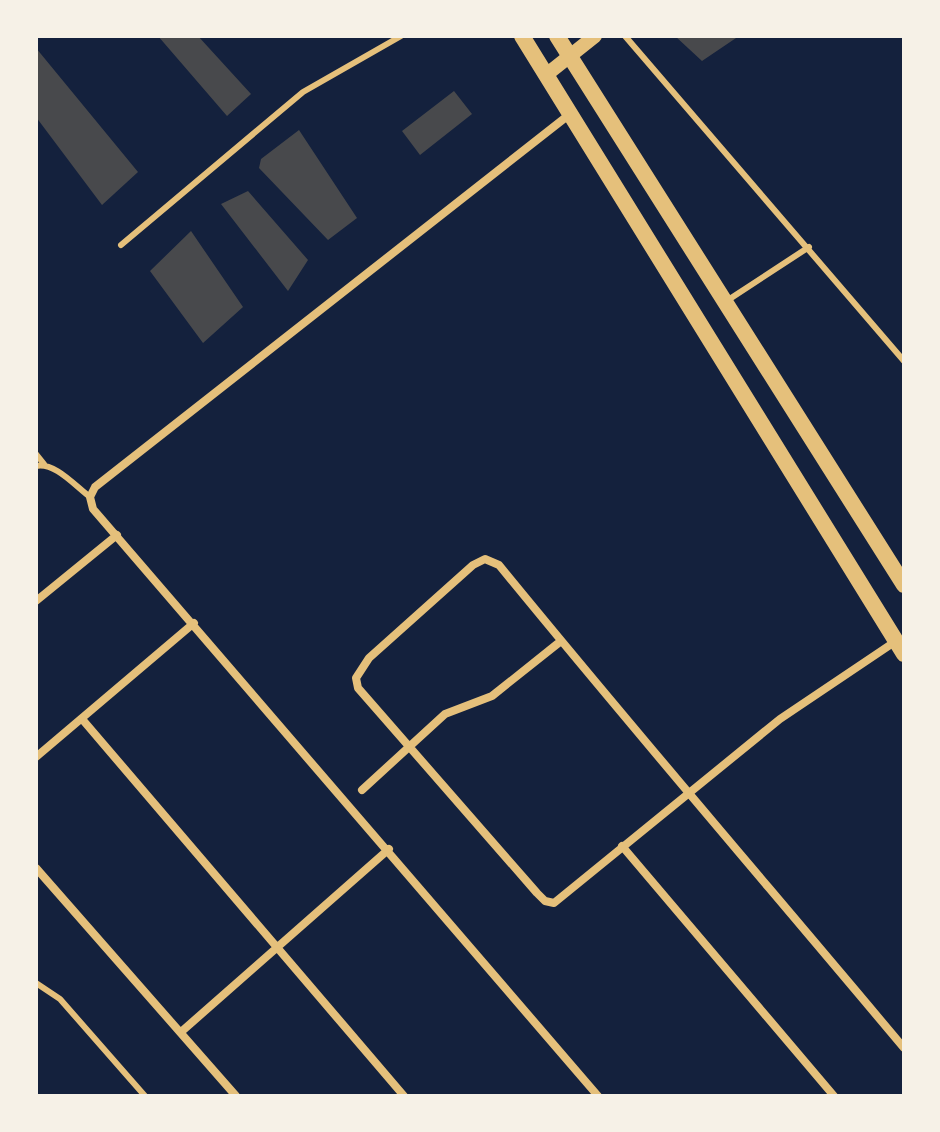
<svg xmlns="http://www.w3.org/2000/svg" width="940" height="1132" viewBox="0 0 940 1132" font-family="Montserrat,sans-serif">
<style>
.building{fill:#48494c}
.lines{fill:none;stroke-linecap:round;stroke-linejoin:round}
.service{stroke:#e5c07b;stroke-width:6}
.minor{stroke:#e5c07b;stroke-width:8}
.tertiary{stroke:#e5c07b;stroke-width:14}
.secondary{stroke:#e5c07b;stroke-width:16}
</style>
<rect width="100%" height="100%" fill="#14213d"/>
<!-- building -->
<path class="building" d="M158 36H198L251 94 227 116Z
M675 36H739L702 61Z
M36 48 138 172 102 205 36 117Z
M454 91 472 114 420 155 402 131Z
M299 130 357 218 328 240 259 168 261 159Z
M248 191 308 260 288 291 221 204Z
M191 231 243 307 203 343 150 271Z"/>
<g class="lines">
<!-- service -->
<path class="service" d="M625 36 904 361
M121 245 303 92 401 36
M725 302 809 247
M36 454 44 464
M36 466C55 462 75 486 90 497
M36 983 60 999 145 1096"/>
<!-- minor -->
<path class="minor" d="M570 114 95 487 90 497 93 509 598 1096
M36 601 117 535
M896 641 780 719 554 903 545 901 537 893 358 688 356 678 369 658 473 565 485 559 499 565C632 728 769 887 904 1048
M82 719 404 1096
M36 757 194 623
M362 790 445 714 492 696 561 641
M622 846 834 1096
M36 868 236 1096
M181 1032 389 849"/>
<!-- tertiary -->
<path class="tertiary" d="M546 75 595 36"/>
<!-- secondary -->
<path class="secondary" d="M522 36 904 654
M557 36 904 585"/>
</g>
<!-- border -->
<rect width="940" height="1132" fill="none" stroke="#f6f1e7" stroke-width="76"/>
</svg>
